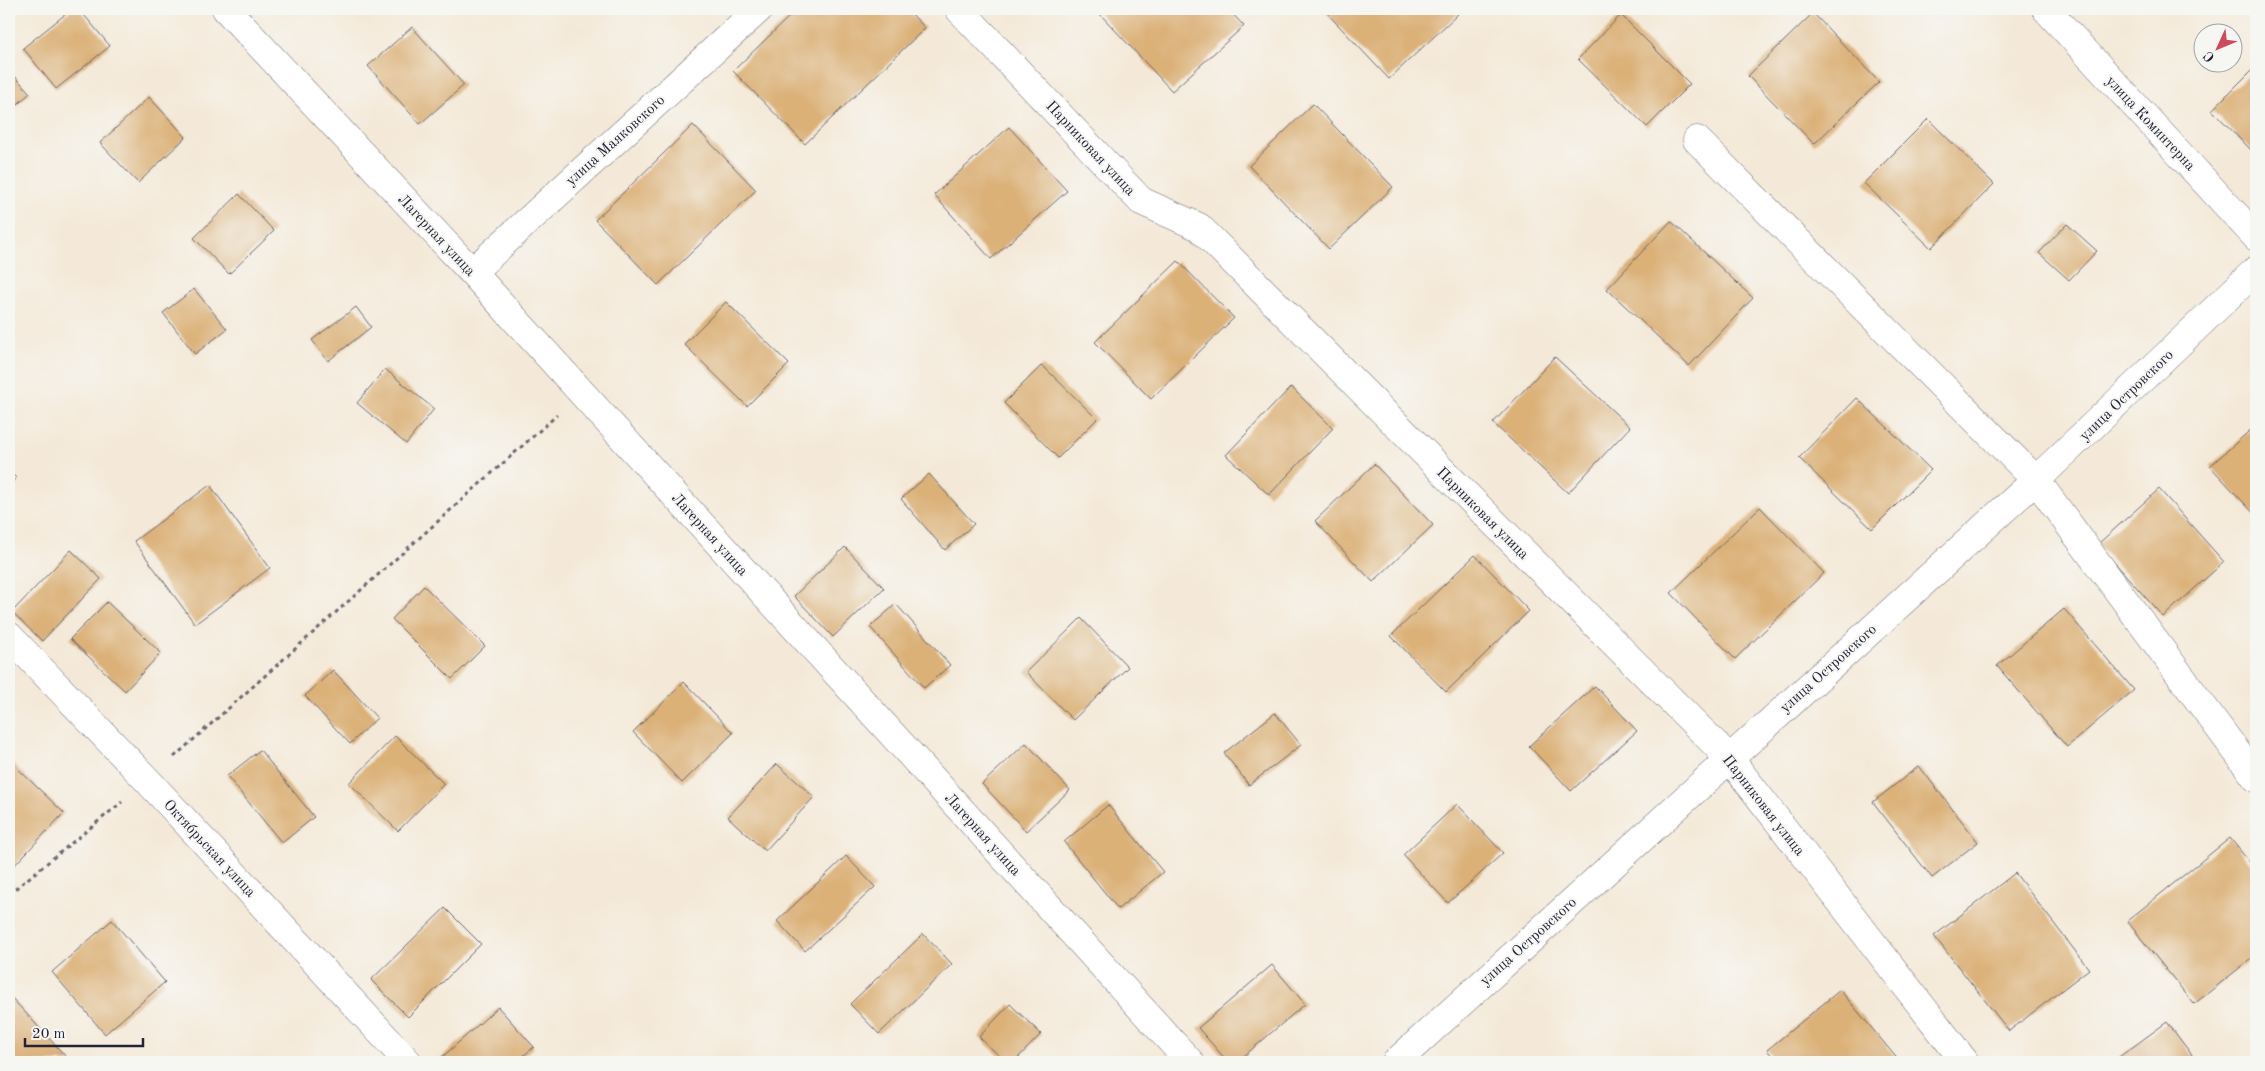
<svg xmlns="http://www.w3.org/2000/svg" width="2265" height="1071" viewBox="0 0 2265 1071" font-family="'Old Standard TT',serif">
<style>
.building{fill:#dbb178}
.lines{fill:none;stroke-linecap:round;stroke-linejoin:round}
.minor-casing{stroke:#6c6872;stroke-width:29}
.path{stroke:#6c6872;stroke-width:3;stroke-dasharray:4 4;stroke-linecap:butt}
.minor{stroke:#fff;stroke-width:28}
.labels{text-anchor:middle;stroke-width:4;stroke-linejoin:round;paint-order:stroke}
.street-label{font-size:15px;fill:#22223b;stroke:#f6f6f2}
</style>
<rect width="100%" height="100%" fill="#f6f6f2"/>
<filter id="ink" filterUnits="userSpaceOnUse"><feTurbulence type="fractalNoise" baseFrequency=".02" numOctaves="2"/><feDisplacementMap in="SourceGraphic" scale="10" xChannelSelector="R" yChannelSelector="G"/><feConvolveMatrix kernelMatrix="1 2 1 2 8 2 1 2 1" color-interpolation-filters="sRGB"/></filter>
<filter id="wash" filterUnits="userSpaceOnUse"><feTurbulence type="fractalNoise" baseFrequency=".0096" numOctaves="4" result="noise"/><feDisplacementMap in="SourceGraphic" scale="20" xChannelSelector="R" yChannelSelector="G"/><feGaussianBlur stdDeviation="1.12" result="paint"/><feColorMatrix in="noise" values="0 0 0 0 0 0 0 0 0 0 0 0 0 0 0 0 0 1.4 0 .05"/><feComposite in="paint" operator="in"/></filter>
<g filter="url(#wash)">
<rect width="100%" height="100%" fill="#f4e9d8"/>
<g id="blocks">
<!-- building -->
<path class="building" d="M72 9H79L110 46 56 89 23 48Z
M797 9H907L925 28 805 144 733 71Z
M1102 9H1228L1244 26 1172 91 1098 12Z
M1323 9H1453L1458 14 1389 79Z
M1813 13 1879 82 1814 144 1748 76Z
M1621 15 1690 84 1647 127 1578 59Z
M412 27 464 85 420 124 368 66Z
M2254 68 2256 70V155L2212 110Z
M9 70 30 93 9 112Z
M149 97 186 137 138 183 100 143Z
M1313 104 1393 187 1329 249 1249 166Z
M1928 119 1994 184 1931 248 1864 183Z
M693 125 756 190 658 285 595 220Z
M1009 127 1067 191 991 259 934 195Z
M239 194 274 231 229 274 194 238Z
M1671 221 1753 298 1689 366 1607 289Z
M2067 224 2097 251 2069 280 2039 253Z
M1178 261 1234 318 1151 399 1095 342Z
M194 289 227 329 195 354 163 313Z
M726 302 789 364 747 406 684 344Z
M356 307 371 327 328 361 312 340Z
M1555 357 1630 427 1568 493 1493 423Z
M1042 365 1097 419 1058 458 1004 403Z
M385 369 434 409 406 444 357 403Z
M1291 387 1333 428 1269 495 1226 455Z
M1857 398 1931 470 1872 529 1799 458Z
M2256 425V516L2210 466Z
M1374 464 1433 525 1373 582 1315 521Z
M9 471 16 478 9 486Z
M929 474 974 524 945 550 901 499Z
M210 485 270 568 195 624 134 541Z
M2159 489 2224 562 2163 617 2098 544Z
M1760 507 1824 573 1735 659 1671 593Z
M845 547 884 588 833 637 794 596Z
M71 550 101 579 42 641 12 612Z
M1475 555 1529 611 1446 692 1391 636Z
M424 586 485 646 452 679 392 619Z
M107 602 161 653 125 691 70 639Z
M896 604 950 665 924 688 870 627Z
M2064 609 2134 690 2067 747 1997 666Z
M1081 618 1128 667 1073 720 1026 672Z
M333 670 377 718 350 744 305 696Z
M684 682 733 733 682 783 633 732Z
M1595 686 1637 731 1571 791 1529 746Z
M1275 713 1301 745 1249 785 1224 753Z
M395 736 444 784 398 831 349 783Z
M1026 743 1070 790 1026 831 982 784Z
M260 750 314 817 282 843 227 776Z
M13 764 64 813 9 871V769Z
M777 764 814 797 765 851 728 817Z
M1919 766 1978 842 1932 878 1873 802Z
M1457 804 1503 853 1448 903 1403 855Z
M1108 805 1163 872 1118 909 1064 842Z
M2230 838 2256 870V955L2194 1004 2127 921Z
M846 856 875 887 805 951 777 921Z
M2015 873 2089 969 2009 1031 1934 936Z
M445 908 481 944 408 1017 371 980Z
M112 920 165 982 105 1034 52 972Z
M923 934 952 964 879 1034 850 1004Z
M1272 965 1305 1004 1237 1062H1228L1198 1028Z
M1840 990 1900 1062H1778L1767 1050Z
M9 995 71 1062H9Z
M1010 1004 1041 1034 1014 1062H1006L979 1037Z
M498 1007 534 1047 516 1062H441L439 1060Z
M2167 1022 2195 1059 2190 1062H2112Z"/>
</g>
</g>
<g filter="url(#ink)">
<use href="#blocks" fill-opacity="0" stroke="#6c6872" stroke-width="1"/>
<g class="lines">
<!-- minor casing -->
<g class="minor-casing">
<path id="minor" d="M226 9 472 272 1190 1062
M959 9 1141 201 1199 227 1729 758 1965 1062
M2046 9 2256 237
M1697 140 2036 480 2256 778
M472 272 759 9
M9 636 148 781 408 1062
M1396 1062 2036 480 2256 270"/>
</g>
<!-- path -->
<path class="path" d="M174 757 557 415
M9 894 122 802"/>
<!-- minor -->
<use href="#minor" class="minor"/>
</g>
</g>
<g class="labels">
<!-- street labels -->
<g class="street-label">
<text transform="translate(2151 123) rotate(47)" y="5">улица Коминтерна</text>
<text transform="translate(615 140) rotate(-42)" y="5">улица Маяковского</text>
<text transform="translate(1091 148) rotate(47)" y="5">Парниковая улица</text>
<text transform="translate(437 235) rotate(47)" y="5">Лагерная улица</text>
<text transform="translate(2126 395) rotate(-44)" y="5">улица Островского</text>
<text transform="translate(1483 513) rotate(45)" y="5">Парниковая улица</text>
<text transform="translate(710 534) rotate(48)" y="5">Лагерная улица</text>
<text transform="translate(1828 668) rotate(-42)" y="5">улица Островского</text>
<text transform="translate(1764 805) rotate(52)" y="5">Парниковая улица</text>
<text transform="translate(983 834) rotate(48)" y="5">Лагерная улица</text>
<text transform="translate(210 848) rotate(47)" y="5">Октябрьская улица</text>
<text transform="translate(1528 941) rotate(-42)" y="5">улица Островского</text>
</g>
</g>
<!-- margin -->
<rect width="2265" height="1071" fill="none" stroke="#f6f6f2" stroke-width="30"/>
<!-- north arrow -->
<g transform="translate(2218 48) rotate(226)"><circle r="24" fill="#f6f6f2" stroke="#a1a1a9"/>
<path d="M0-4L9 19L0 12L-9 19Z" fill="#d1495b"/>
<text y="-8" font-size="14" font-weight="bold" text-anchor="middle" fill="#22223b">С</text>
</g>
<!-- scale -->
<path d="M25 1038v8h118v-8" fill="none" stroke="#22223b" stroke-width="2.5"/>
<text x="32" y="1038" font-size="15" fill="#22223b" stroke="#f6f6f2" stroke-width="4" paint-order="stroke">20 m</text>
</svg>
